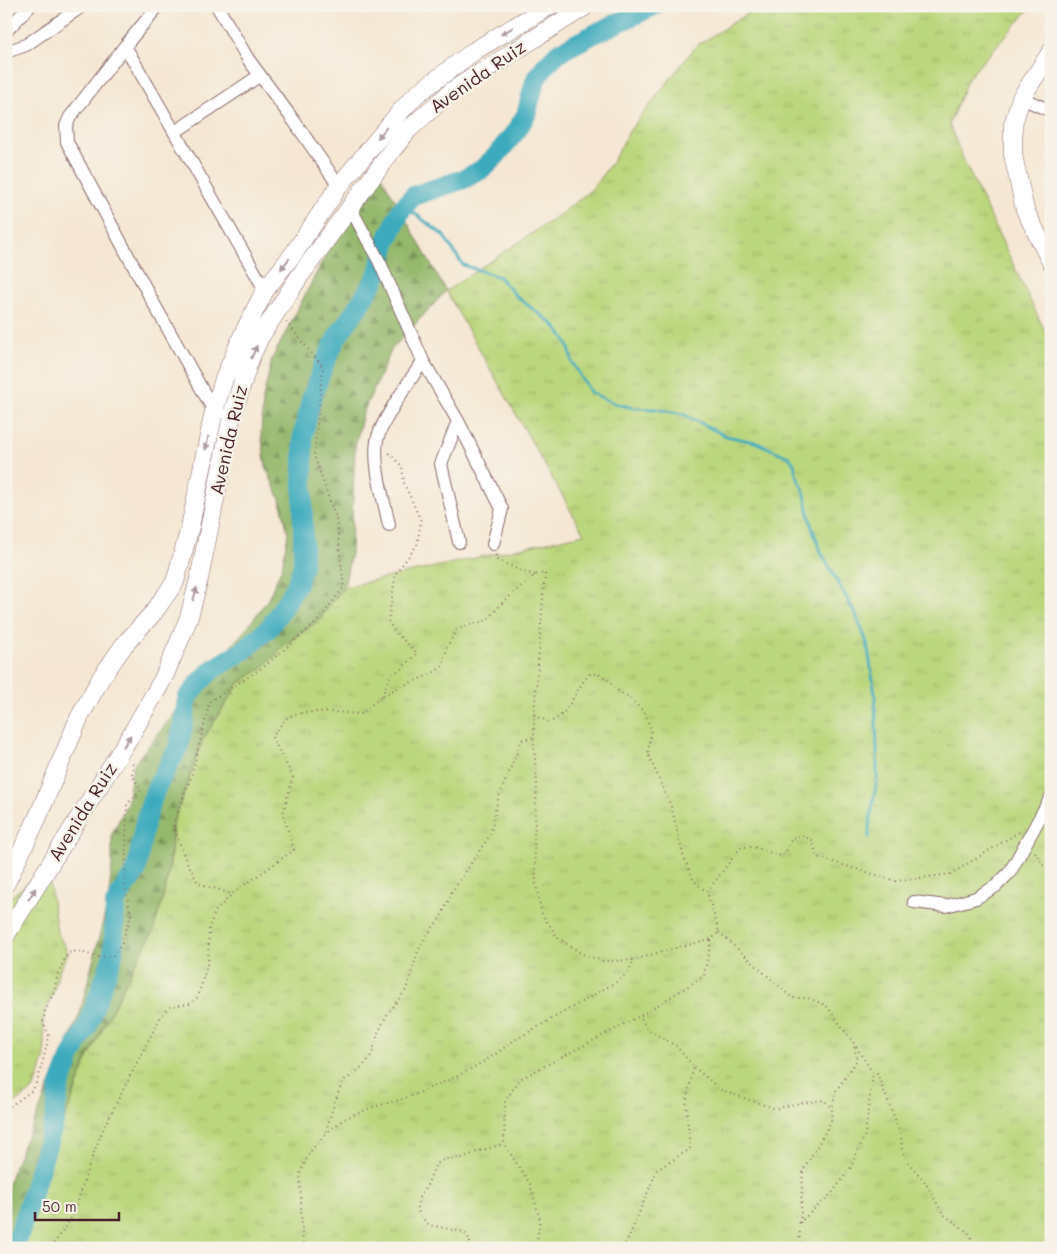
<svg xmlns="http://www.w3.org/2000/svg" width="1057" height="1254" viewBox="0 0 1057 1254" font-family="Mali,sans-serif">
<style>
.grass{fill:url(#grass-tufts);stroke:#827b54}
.forest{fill:url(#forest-firs);stroke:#6f6c4c}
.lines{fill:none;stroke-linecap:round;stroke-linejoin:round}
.stream{stroke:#3eabbd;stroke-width:3}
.river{stroke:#3eabbd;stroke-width:20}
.street-casing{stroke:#866566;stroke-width:14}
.secondary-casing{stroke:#866566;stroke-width:19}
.path{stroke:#866566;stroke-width:2;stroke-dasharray:1 4;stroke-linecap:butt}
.street{stroke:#fff;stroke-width:12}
.secondary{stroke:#fff;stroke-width:18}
.oneway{fill:#ae9aa0}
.labels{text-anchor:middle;stroke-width:5;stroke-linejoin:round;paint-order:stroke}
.street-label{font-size:18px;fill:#4a1f2b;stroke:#f7f3e8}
</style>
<defs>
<pattern id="grass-tufts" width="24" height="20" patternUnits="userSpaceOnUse" patternTransform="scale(1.25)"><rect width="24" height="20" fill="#bbd77d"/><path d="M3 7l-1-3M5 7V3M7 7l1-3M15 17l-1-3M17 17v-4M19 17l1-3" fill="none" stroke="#a2b86c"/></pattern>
<pattern id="forest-firs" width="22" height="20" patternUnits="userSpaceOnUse" patternTransform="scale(1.25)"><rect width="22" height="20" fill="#94b86c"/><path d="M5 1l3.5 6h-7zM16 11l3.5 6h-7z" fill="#7b9559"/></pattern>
</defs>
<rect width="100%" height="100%" fill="#f7f3e8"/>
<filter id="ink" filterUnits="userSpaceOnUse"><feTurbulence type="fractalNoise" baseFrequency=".02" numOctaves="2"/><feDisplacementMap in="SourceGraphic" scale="10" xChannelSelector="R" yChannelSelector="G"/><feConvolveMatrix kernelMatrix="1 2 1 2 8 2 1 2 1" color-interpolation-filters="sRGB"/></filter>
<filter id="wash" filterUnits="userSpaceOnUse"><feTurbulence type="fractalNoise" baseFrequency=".0096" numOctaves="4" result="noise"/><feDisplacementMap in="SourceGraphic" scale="20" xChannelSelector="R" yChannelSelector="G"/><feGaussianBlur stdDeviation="1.12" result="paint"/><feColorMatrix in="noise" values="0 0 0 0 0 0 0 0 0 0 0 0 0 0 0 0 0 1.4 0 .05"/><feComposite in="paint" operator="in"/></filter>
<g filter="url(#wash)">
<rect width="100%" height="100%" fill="#f5e7d3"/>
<!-- grass -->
<path class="grass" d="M759 6H1032L968 78 949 124 963 159 1051 344V1248H21L35 1199 86 1062 136 962 152 932 170 864 173 824 202 741 239 683 262 668 288 642 318 621 344 587 584 534 446 291 562 213 591 190 613 161 630 130 696 46Z
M47 867 57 932 68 953 58 973 54 992 45 1011 43 1022 45 1055 39 1076 33 1090 6 1109V901Z"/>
<!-- forest -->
<path class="forest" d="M377 168 446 291 392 349 363 413 355 447 351 553 344 587 318 621 288 642 262 668 239 683 202 741 173 824 170 864 163 898 153 932 136 962 86 1062 35 1199 21 1248H6V1189L24 1143 39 1111 80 1013 108 901 112 867V834L127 804 133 765 199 683 246 629 268 599 282 567 288 533 280 499 266 468 261 433 263 398 272 359 350 208Z"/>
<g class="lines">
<!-- stream -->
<path class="stream" d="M401 210 414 213 443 235 463 265 499 277 517 297 553 324 565 339 569 348 572 362 591 393 616 404 634 408 655 409 683 414 726 436 755 442 789 457 794 464 796 474 804 491 812 528 822 554 856 615 867 643 875 694 877 751V779L869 828V837"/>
<!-- river -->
<path class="river" d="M12 1248 20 1232 54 1123 59 1088 71 1056 88 1025 113 956 115 904 125 886 136 872 145 821 156 788 179 746 188 697 199 683 213 669 243 651 269 628 288 599 297 583 303 565V435L311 400 323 367 337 337 358 307 377 276 386 243 401 210 413 196 464 179 481 170 495 157 517 130 526 115 535 81 545 66 558 53 592 35 654 6"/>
</g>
</g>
<g filter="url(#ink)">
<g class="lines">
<!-- street casing -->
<g class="street-casing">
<path id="street" d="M158 6 125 46 70 117 66 126 67 142 154 304 214 411 219 412
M217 6 248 59 294 121 339 186
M6 31 30 6
M125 46 265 290
M6 52 26 45 82 6
M1021 98 1051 111
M175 132 259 76
M350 207 380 263 423 361 458 421 502 509 493 544
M458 421 441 464 459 542
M389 525C384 500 373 466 377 441 380 422 411 379 423 361
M914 902 946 906 976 898 996 886 1010 872 1051 797"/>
</g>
<!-- secondary casing -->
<g class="secondary-casing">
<path id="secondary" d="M1051 52 1021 98 1013 124V155L1025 210 1051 262
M6 883 37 819 79 718 101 678 124 645 154 612 175 582 190 527 214 411 224 379 244 332 265 290 294 253 339 186 400 112 417 94 474 51 549 6
M6 935 132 733 163 679 181 637 189 617 199 579 232 415 250 359 260 337 299 277 393 149 409 129 453 90 586 6"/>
</g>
<!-- path -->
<path class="path" d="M286 322 323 367 314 455 336 519 344 587 318 621 262 668 210 701 192 774 173 824 185 858 198 883 232 894 294 850 283 813 293 777 272 737C277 731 281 723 287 718 299 708 346 713 362 714 368 708 375 701 383 696 402 683 425 680 443 666L447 647 457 629 487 620 504 601 535 575 545 573 534 715V746L537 784 534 841 536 885 542 914 558 938 582 954 603 961 634 960 660 952 712 939 719 932 707 892 741 847H754L780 856 786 852 792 838 800 835 812 840 817 857 896 881 951 874 1019 832
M496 555 497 560 519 570 535 575
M382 696 391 674 400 670 417 653 395 632 388 621 396 573 417 545 421 521 404 483 402 466 389 453
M534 715 549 722C570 716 574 689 590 674H598L606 678 612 685 621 693 626 695 644 712 651 729 648 754 671 806 684 858 694 881 707 892
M1035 852 1045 868 1051 870
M719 932 792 998H808L826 1005 853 1042 873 1073H877L901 1135 902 1149 909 1163 925 1182 943 1214 968 1232 977 1248
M694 1067 721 1090 776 1109 794 1104 824 1100 832 1109
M6 1109 33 1090 39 1076 49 1036 43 1022 45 1011 54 992 58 973 68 953 78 951 97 957 113 956 122 943 131 915 125 886 127 804 141 790 132 775 133 765 132 761
M325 1134 344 1119 370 1108 409 1097 458 1076 490 1058 513 1041 618 981 629 971 634 960
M799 1223 832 1193 850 1169 865 1135 873 1073
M51 1248 74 1214 89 1165 103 1129 160 1018 167 1009 172 1006 190 1004 198 997 208 961 209 928 215 912 231 895
M305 1248 302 1235 300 1174 309 1153 325 1134 335 1101 343 1081 354 1074 366 1063 372 1054 378 1033 388 1013 406 990 418 951 427 935 441 917 452 892 490 835 498 799 522 740 534 737
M470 1248V1240L464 1232 429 1225 420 1216 417 1208 419 1198 427 1185 435 1166 439 1162 445 1159 462 1158 482 1150 504 1144
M536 1248 540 1220 530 1184 504 1144 505 1101 520 1079 640 1016
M622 1248 628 1239 657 1170 690 1149 686 1101 694 1067 676 1046 647 1029 640 1016 704 976 711 940
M799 1248 803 1171 831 1122 832 1109 836 1091 857 1060 854 1046"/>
<!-- street -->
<use href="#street" class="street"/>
<!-- secondary -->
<use href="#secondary" class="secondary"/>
</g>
<!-- one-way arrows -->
<defs><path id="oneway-solid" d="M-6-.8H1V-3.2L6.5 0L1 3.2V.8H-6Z" transform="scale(1.25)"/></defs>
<g class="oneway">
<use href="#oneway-solid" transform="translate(507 31) rotate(149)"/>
<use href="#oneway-solid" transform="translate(382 133) rotate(129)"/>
<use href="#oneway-solid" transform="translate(285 264) rotate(128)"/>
<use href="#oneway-solid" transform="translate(254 352) rotate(-66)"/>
<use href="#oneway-solid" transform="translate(207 443) rotate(102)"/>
<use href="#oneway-solid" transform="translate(195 594) rotate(-75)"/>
<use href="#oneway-solid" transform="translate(127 741) rotate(-58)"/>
<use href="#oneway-solid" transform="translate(32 894) rotate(-58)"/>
</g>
</g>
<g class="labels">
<!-- street labels -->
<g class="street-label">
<text transform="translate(478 77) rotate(-35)" y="6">Avenida Ruiz</text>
<text transform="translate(229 440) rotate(-77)" y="6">Avenida Ruiz</text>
<text transform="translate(83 812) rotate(-58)" y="6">Avenida Ruiz</text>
</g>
</g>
<!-- margin -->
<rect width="1057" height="1254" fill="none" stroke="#f7f3e8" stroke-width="25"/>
<!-- scale -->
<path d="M35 1212v8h84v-8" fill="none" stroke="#4a1f2b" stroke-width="2.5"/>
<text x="42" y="1212" font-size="15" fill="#4a1f2b" stroke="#f7f3e8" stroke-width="4" paint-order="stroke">50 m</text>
</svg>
